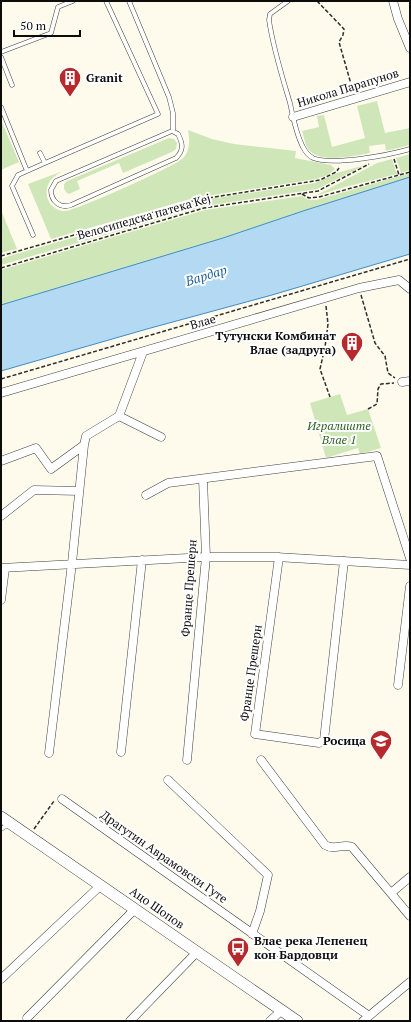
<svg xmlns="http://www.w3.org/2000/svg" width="411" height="1022" viewBox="0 0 411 1022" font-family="'PT Serif',serif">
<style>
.green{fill:#cfe7b8}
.water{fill:#b3d9f3;stroke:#3d8cc7}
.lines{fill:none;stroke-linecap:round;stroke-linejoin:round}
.service-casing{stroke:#3f3f3f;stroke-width:5}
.minor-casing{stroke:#3f3f3f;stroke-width:9}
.tertiary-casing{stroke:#3f3f3f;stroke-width:12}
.path{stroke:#2e2e2e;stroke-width:1.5;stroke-dasharray:4 2;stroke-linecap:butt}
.service{stroke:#fff;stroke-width:4}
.minor{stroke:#fff;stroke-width:8}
.tertiary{stroke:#fff;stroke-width:11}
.labels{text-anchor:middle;stroke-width:4;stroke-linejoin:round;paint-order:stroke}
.poi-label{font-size:12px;font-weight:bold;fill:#0c0c0c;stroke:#fff;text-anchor:start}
.street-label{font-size:12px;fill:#0c0c0c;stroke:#fff}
.park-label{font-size:12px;font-style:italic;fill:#2b6120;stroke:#fff}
.water-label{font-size:13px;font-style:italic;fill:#1b5e99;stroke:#fff}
</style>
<rect width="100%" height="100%" fill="#fefbec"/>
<!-- green -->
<path class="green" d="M377 101 385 133 410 128V145L386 151 385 144 369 146 370 153C354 156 319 164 308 149 305 144 304 137 302 131L319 127 317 116 324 115 332 147 365 138 357 106Z
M1 120 19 162 1 170Z
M188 130 212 139 234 144 296 151 295 158 331 165 335 169 328 175 316 179 194 198 51 239 28 184 63 171C58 174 52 177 49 183 42 196 51 211 65 211 75 211 173 167 182 159 190 152 190 140 188 130Z
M169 138 174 139 177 143 176 149 172 152 123 173 119 163 77 181 80 189 69 194 67 193 64 189V184L67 181Z
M410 154V170L401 173 396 158Z
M392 159 397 174 345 187 315 196 377 163Z
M365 165 317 189 205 206 1 265V259L9 256 209 199 315 183 337 173Z
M410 173V177L303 211 223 238 1 305V270L205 210 302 196 309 200H316Z
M1 210 17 249 1 253Z
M340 394 347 415 368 409 381 448 360 454 358 448 326 458 310 403Z"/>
<!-- water -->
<path class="water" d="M410 177V254L272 295 147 329 1 371V305L223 238 303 211Z"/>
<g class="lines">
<!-- service casing -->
<g class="service-casing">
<path id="service" d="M129 1 169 97 173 113V131
M288 1 270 14 269 20C273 48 282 76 290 103 293 117 296 134 303 147 305 151 309 156 313 158 333 166 389 155 410 149
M1 52 51 33 58 7 73 1
M1 57 12 85
M1 107 27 171 18 175 12 186 33 235
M172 131 178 134C183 144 184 150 176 158L71 205C60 209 51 201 51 190L56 181Z
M45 163 158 114 106 1
M27 171 45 163 40 153
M1 829 9 824"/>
</g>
<!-- minor casing -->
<g class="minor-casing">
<path id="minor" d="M393 1 398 19 410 48
M293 117 410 82
M402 382 410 381
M1 393 359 288 399 280 410 289
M119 416 161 437
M84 445 86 436 119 416 143 352
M1 461 36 448 51 469 84 445 72 563 49 753
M146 495 168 483 377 456 410 558
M1 516 34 490 79 491
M279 557 255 734 319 743 324 740 344 561
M1 568 206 557H276L410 565
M1 600 5 568
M398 685 410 586
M121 752 142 560
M187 760 206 557 203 479
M261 760 325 845C335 851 342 843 352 847L410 916
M168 780 268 875 260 911 252 934
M62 799 369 1016
M391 893 410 877
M1 979 101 885
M27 1018 135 909
M130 1021 197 952
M270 1021 282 1010
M363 1021 410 982"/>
</g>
<!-- tertiary casing -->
<g class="tertiary-casing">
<path id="tertiary" d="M1 817 297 1021"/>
</g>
<!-- path -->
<path class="path" d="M317 1 344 29 343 35 339 42 353 91
M394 159 399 175
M302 194 309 198 319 197 410 172
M1 256 196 200 320 180 336 172 339 168
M1 268 204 208 318 191 369 164
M361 295 375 343 385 356 388 373 395 378
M326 306 328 324 325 347 320 369 330 397
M1 379 410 259
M368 409 377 404 378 389 381 384 394 383
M34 829 54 801"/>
<!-- service -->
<use href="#service" class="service"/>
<!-- minor -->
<use href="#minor" class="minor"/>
<!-- tertiary -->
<use href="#tertiary" class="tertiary"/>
</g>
<!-- icons -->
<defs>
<g id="building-pin" transform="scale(1.15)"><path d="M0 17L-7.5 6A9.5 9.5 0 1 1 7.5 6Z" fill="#b62a2d" stroke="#fff"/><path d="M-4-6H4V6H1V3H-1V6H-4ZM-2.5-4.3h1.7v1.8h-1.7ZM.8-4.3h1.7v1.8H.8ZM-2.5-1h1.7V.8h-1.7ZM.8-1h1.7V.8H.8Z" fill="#fff"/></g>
<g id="school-pin" transform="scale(1.15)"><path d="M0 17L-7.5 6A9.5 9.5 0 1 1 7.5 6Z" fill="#b62a2d" stroke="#fff"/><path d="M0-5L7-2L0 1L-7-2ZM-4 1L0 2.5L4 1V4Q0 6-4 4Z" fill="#fff"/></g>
<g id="bus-pin" transform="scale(1.15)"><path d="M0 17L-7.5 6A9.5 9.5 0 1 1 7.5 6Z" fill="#b62a2d" stroke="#fff"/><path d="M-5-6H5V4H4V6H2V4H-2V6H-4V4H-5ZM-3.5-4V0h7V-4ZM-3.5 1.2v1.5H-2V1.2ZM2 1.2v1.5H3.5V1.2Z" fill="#fff"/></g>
</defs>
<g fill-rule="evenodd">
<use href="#building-pin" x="70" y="78"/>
<use href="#building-pin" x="352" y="343"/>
<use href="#school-pin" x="381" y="741"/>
<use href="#bus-pin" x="238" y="948"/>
</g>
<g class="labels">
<!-- poi labels -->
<g class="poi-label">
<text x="86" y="82">Granit</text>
<text x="336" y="340" text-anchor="end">Тутунски Комбинат<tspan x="336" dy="14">Влае (задруга)</tspan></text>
<text x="366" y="745" text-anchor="end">Росица</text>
<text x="254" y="945">Влае река Лепенец<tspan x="254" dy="14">кон Бардовци</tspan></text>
</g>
<!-- street labels -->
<g class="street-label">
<text transform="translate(348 88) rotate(-17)" y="4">Никола Парапунов</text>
<text transform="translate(144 217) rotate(-16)" y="4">Велосипедска патека Кеј</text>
<text transform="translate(203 322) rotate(-16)" y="4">Влае</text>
<text transform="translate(189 588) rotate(-86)" y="4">Франце Прешерн</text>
<text transform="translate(251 673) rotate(-82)" y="4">Францe Прешерн</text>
<text transform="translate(164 857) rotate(35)" y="4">Драгутин Аврамовски Гуте</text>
<text transform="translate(157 908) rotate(35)" y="4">Ацо Шопов</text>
</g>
<!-- park labels -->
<g class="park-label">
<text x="339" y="430">Игралиште<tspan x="339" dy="14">Влае 1</tspan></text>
</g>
<!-- water labels -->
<g class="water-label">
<text transform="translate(206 275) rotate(-17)" y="5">Вардар</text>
</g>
</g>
<!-- border -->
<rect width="411" height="1022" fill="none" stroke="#0c0c0c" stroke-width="4"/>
<!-- scale -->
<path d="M14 30v6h66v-6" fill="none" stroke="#0c0c0c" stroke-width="2"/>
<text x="20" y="30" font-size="12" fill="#0c0c0c" stroke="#ffffff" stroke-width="3" paint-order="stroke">50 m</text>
</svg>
